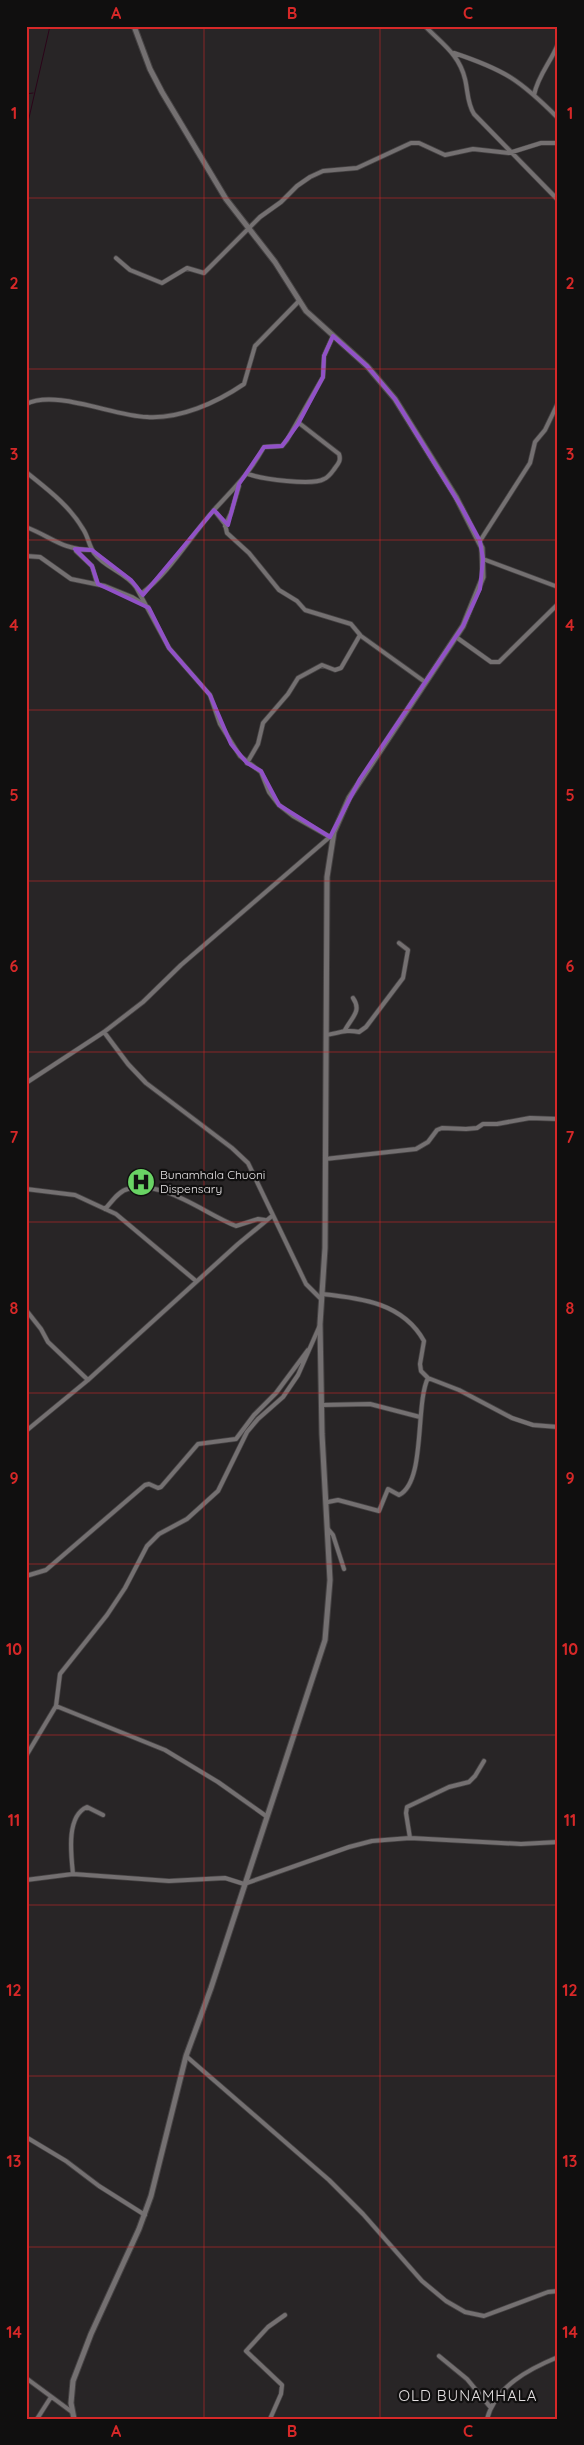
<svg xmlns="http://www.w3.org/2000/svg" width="584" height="2445" viewBox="0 0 584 2445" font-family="Quicksand,sans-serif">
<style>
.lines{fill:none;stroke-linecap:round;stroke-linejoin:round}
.stream{stroke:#2b0419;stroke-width:1}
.minor-casing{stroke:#454243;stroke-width:5.5}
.tertiary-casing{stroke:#454243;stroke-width:7}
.minor{stroke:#747071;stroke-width:4}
.tertiary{stroke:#747071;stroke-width:5}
.marked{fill:none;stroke:#9151c7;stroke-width:4;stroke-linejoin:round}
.grid{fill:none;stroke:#d62828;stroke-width:1;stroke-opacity:0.55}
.labels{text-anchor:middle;stroke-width:4.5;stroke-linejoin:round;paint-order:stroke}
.poi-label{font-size:12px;fill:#e8e5e6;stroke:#100f0f;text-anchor:start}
.quarter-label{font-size:15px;letter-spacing:1px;fill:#e4e0e1;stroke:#100f0f}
.neatline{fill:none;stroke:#d62828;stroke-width:2}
.grid-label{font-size:16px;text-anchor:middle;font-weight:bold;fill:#d62828}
</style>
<rect width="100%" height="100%" fill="#282526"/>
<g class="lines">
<!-- stream -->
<path class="stream" d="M26 94 33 93
M26 131 50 26"/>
<!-- minor casing -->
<g class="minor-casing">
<path id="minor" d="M425 26C442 44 459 54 465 79 468 91 467 103 474 114L558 200
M454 53C505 70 520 80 558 118
M534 95C538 75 551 62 558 44
M116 258 130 270 162 283 187 268 204 273 260 217 281 202 297 186 310 177 323 171 357 168 411 143H419L445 155 473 149 509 153 541 143H558
M26 404C56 389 113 416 147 417 180 419 216 403 244 384L255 346 299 301
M26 472C47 489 69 505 83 529 88 536 89 546 94 553 105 568 125 572 136 587L169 648 210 695 220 724 240 756 261 772 269 792 279 805 293 816 330 837
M248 474C262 479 312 486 324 479 329 477 332 472 335 468 339 463 341 460 339 454L299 423
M214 510 225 524 227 533 249 553 279 590 297 601 305 610 351 624 361 636 425 682
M225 526 231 513 239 486
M26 527C52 537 62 550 92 550
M480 541 530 463 535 442 545 430 558 403
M76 551 92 566 97 583
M26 556 40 557 71 579 105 586 132 597 148 607
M483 559 558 587
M141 594C171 571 189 538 214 510 235 487 248 475 264 447L282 446 287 440 323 377 324 356 333 336
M456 637 491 662H499L558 604
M247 763 258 744 263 723 288 694 298 678 322 665 335 670 341 668 360 635
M345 1030C352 1017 362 1011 353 998
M104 1032 128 1064 146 1083 232 1148 248 1163 306 1284 322 1300
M326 1035C340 1033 345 1029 359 1032L366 1027 403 978 408 950 399 943
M26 1083 104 1032 143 1002 181 965 332 835
M325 1159 416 1149 428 1142 437 1130 442 1128 466 1129 477 1128 483 1124H497L530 1118 558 1119
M26 1189 75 1195 116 1214 196 1281
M105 1209C111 1203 118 1191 128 1189 165 1180 203 1213 236 1226L258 1219 265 1220
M322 1294C361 1298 403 1303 424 1341L420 1364 421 1371 428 1378 459 1390 512 1418 533 1425 558 1427
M26 1310 41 1329 48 1342 88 1380
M322 1405 370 1404 420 1417
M26 1431 88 1380 238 1244 272 1216
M328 1502 338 1500 379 1511 388 1489 399 1495C426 1482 415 1404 428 1378
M328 1529 333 1535 344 1569
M26 1576 46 1570 145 1485 149 1484 158 1488 161 1487 198 1444 236 1439 254 1415 276 1393 308 1350
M56 1706 165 1750 218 1782 266 1816
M26 1756 56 1706 60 1674 107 1615 125 1588 147 1546 159 1534 187 1519 218 1491 247 1432 258 1419 283 1397 298 1375 320 1325
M410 1838 406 1813 407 1807 449 1787 469 1782 475 1776 484 1761
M73 1874C71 1854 66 1816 87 1807L103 1815
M26 1880 73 1874 169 1881 225 1878 244 1884 349 1847 372 1841 410 1838 521 1844 558 1842
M186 2056 329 2180 363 2214 422 2281 446 2301 465 2312 484 2316 548 2292 558 2291
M26 2137 66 2161 99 2186 145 2215
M439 2356 467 2379 491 2408
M26 2378 72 2412
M37 2419 51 2397
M270 2419 281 2394 282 2385 246 2351 268 2327 285 2315
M487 2419C496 2386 529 2369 558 2357"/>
</g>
<!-- tertiary casing -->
<g class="tertiary-casing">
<path id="tertiary" d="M74 2419 71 2403 73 2381 91 2334 139 2229 151 2196 186 2056 211 1988 325 1640 330 1580 322 1434 320 1324 325 1248 327 877 334 832 349 798 463 626 483 577 482 548 456 497 395 399 367 366 306 311 275 262 226 199 162 92 150 69 134 26"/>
</g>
<!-- minor -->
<use href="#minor" class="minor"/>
<!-- tertiary -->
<use href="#tertiary" class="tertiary"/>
</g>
<!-- marked area -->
<path class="marked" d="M333 336 367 366 395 399 462 508 480 541 483 559 480 589 463 626 360 779 330 837 279 805 261 771 247 763 231 744 210 695 169 648 149 608 98 584 92 566 75 549 92 550 131 580 143 595 214 510 228 525 239 484 264 447 282 446 298 424 323 377 324 356Z"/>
<!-- grid -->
<path class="grid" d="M204 26V2419M380 26V2419M26 198H558M26 369H558M26 540H558M26 710H558M26 881H558M26 1052H558M26 1222H558M26 1393H558M26 1564H558M26 1735H558M26 1905H558M26 2076H558M26 2247H558"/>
<!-- icons -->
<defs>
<g id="hospital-disc" transform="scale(1.4375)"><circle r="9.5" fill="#69d364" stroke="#100f0f"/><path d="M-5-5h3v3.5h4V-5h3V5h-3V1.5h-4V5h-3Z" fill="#111"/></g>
</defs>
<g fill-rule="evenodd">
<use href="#hospital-disc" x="141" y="1182"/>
</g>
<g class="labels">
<!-- poi labels -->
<g class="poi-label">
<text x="160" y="1179">Bunamhala Chuoni<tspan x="160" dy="14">Dispensary</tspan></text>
</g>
<!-- quarter labels -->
<g class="quarter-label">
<text x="468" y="2401">OLD BUNAMHALA</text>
</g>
</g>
<!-- border -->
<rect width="584" height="2445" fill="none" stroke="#100f0f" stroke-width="55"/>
<rect x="28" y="28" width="528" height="2390" class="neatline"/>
<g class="grid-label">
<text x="116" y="19">A</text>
<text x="292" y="19">B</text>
<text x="468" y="19">C</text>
<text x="14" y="119">1</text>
<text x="570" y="119">1</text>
<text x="14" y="289">2</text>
<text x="570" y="289">2</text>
<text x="14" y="460">3</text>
<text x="570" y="460">3</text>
<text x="14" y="631">4</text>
<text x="570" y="631">4</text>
<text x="14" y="801">5</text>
<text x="570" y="801">5</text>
<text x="14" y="972">6</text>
<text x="570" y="972">6</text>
<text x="14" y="1143">7</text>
<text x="570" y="1143">7</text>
<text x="14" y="1314">8</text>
<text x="570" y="1314">8</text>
<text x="14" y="1484">9</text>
<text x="570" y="1484">9</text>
<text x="14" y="1655">10</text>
<text x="570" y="1655">10</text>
<text x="14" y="1826">11</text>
<text x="570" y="1826">11</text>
<text x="14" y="1996">12</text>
<text x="570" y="1996">12</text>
<text x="14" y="2167">13</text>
<text x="570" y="2167">13</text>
<text x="14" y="2338">14</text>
<text x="570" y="2338">14</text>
<text x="116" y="2437">A</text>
<text x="292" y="2437">B</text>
<text x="468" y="2437">C</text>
</g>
</svg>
